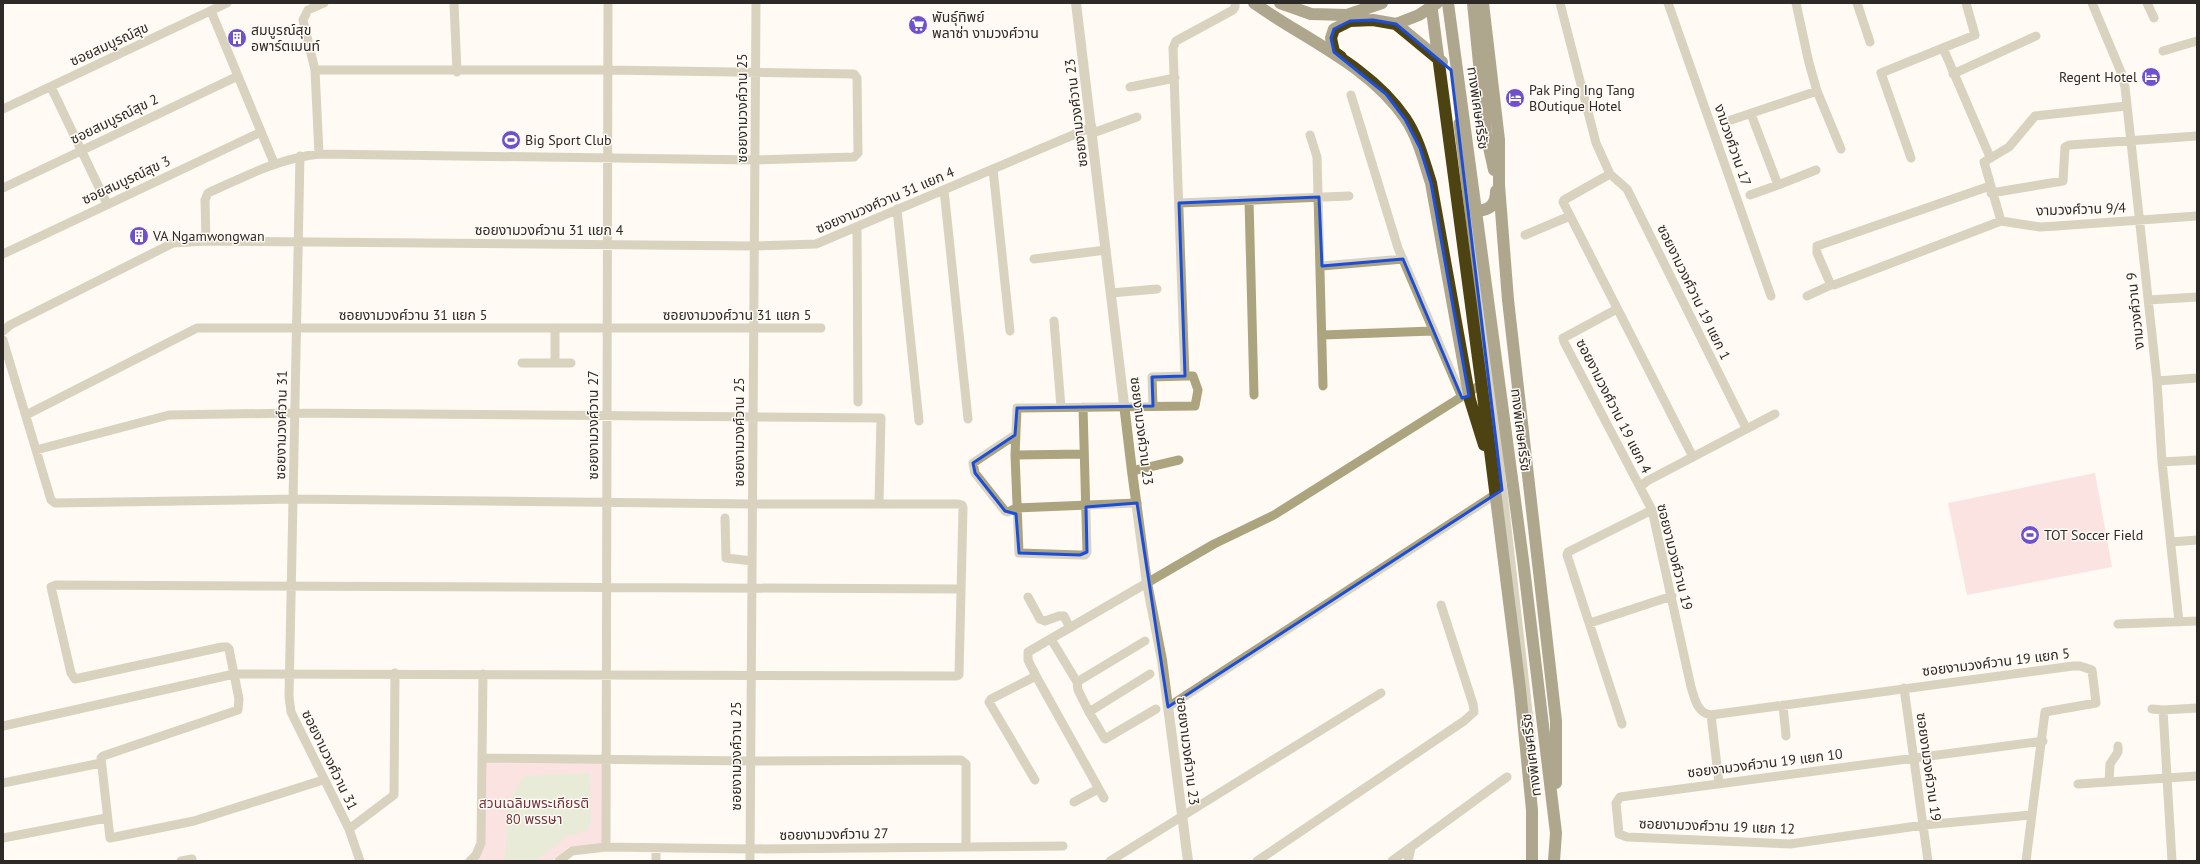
<svg xmlns="http://www.w3.org/2000/svg" width="2200" height="864" viewBox="0 0 2200 864" font-family="'PT Sans','Noto Sans Thai',sans-serif">
<style>
.green{fill:#f5c8cc}
.water{fill:#ccd9b3}
.lines{fill:none;stroke-linecap:round;stroke-linejoin:round}
.minor{stroke:#aca37f;stroke-width:9}
.tertiary{stroke:#aca37f;stroke-width:10}
.motorway{stroke:#4d4211;stroke-width:12}
.marked{fill:none;stroke:#1d4ed8;stroke-width:3;stroke-linejoin:round}
.labels{text-anchor:middle;stroke-width:3;stroke-linejoin:round;paint-order:stroke}
.poi-label{font-size:14px;fill:#2c2926;stroke:#fffaf4;text-anchor:start}
.street-label{font-size:14px;fill:#2c2926;stroke:#fffaf4}
.park-label{font-size:14px;fill:#70353d;stroke:#fffaf4}
</style>
<rect width="100%" height="100%" fill="#fffaf4"/>
<!-- green -->
<path class="green" d="M2095 473 2112 567 1967 595 1948 503Z
M485 760 608 761V845L569 847 552 861H474L478 857Z"/>
<!-- water -->
<path class="water" d="M590 773 591 822 586 831 568 836 535 861H505C508 832 503 799 525 776Z"/>
<g class="lines">
<!-- minor -->
<path class="minor" d="M454 3 457 72
M1560 3 1596 143 1610 174 1564 200 1563 202 1693 457
M1668 3 1771 296
M1796 3 1809 63 1817 91 1841 149
M1857 3 1870 42
M2092 3 2121 72 2125 87 2157 381 2162 462 2179 622
M2147 3 2154 18
M211 11 274 163
M1943 48 1990 157
M2163 51 2197 41
M1953 74 2036 36
M51 87 107 204
M1130 87 1175 78
M1351 95 1398 248 1461 395
M3 109 227 3
M1731 120 1817 91
M1458 123 1490 379 1531 738
M1093 133 1137 117
M1310 135 1317 157 1323 386
M319 154 315 70 303 20 308 10 324 3
M300 156 289 697 291 712 349 829 360 861
M1911 158 1881 73 1975 35 1966 3
M993 169 1010 331
M1610 174 1627 189 1746 428
M1778 185 1816 170
M1990 186 1817 246V253L1830 283 1834 285 2001 221 2040 227 2057 226 2197 216
M3 188 238 76
M944 190 968 419
M1991 193 2063 181 2065 147 2069 145 2197 136
M1750 195 1778 185 1751 114
M1249 200 1254 395
M1179 203 1349 196
M897 209 919 421
M2001 221 1984 162 2009 147 2035 116 2126 106
M857 227 858 402
M1525 235 1570 216
M206 241 205 200 208 193C246 176 277 159 319 154L755 160 854 157 858 153 857 78 854 74 608 70H315
M3 254 261 132
M1034 259 1106 250
M1322 266 1403 259
M1111 293 1157 289
M1807 296 1831 285
M2148 300 2197 297
M1617 309 1567 336 1563 338 1564 342 1652 510 1691 687C1695 699 1697 713 1711 715L2073 666H2080L2092 670 2096 703 2045 712 2026 861
M1054 321 1061 407
M3 331 10 325 173 243 206 241 755 246 816 244 1092 127
M1322 335 1433 331
M3 340 51 500 55 503 294 499 752 504H958L962 505 963 508 959 675 957 676 234 674 3 726
M522 363H571
M555 363V330
M2157 381 2197 378
M1153 406 1152 377 1185 376
M1083 407 1087 552 1085 555H1080L1019 553 1015 455 1017 408 1195 406 1198 390 1193 376H1185L1173 48 1176 41 1233 10 1235 7V3
M26 415 197 328H821
M1015 435 973 463 975 473 1005 511 1008 512 1016 508 1137 503
M36 450 169 415 295 413 881 418 879 504
M1015 455 1084 454
M2162 462 2197 460
M1132 471 1179 460
M1640 487 1647 481 1775 414
M725 518 726 558 752 561
M2171 542 2197 540
M1028 597 1040 619 1045 621 1059 616H1064L1070 628
M1590 623 1672 596
M2118 624 2197 621
M1051 639 1077 682 1078 690 1089 712 1105 739 1156 709
M1077 682 1145 641
M1904 688 1928 861
M1783 705 1786 736
M1168 707 1499 492
M2152 709 2163 710 2197 708
M2163 710 2172 861
M1089 712 1150 674
M1711 715 1719 783
M1622 724 1567 555 1568 552 1652 510
M483 758 750 761 961 760 966 764V847
M323 780 194 821 110 838 101 758 103 756 238 710 239 699 229 649 227 647H222L75 679 71 673 51 587 56 585 961 589
M1035 780 989 702 991 699 1036 676
M2109 782 2110 764 2118 752V746
M3 783 101 763
M2078 784 2197 776
M1104 798 1036 676 1028 660V652L1214 544 1274 515 1485 382
M1074 802 1098 789
M2031 815 1924 825 1790 844 1627 837 1619 834 1616 803 1620 797 2043 741
M349 829 394 795 395 673
M3 838 106 818
M606 847 608 3
M181 861 192 859
M470 861 476 855 481 843 483 674
M559 861 572 851 606 847 750 849 1063 846
M656 861V848
M750 861 756 3
M1110 861 1381 693
M1257 861 1464 721 1474 712 1473 704 1441 605
M1392 861 1507 777
M1408 861 1411 848"/>
<!-- tertiary -->
<path class="tertiary" d="M1076 3 1132 471 1147 583 1162 660 1188 861"/>
<!-- motorway -->
<path class="motorway" d="M1254 3C1304 39 1369 65 1405 118 1418 137 1424 161 1431 183L1470 400 1484 445
M1280 3 1311 14 1347 15 1382 3
M1431 3 1485 411 1520 689 1532 810V861
M1448 3 1523 560 1556 833 1554 861
M1473 3 1486 134 1494 170
M1483 3 1499 140V185L1508 300 1556 721V783
M1396 24 1442 62
M1341 57 1334 52 1331 38 1334 29 1350 21 1373 20 1396 24 1419 15 1437 3
M1475 211C1489 211 1496 205 1496 191"/>
</g>
<!-- marked area -->
<path d="M0 0H2200V864H0ZM1373 20 1396 24 1451 70 1502 490 1168 707 1137 503 1086 507 1087 552 1080 555 1019 553 1016 514 1005 511 975 473 973 463 1015 435 1017 408 1153 406 1152 377 1185 376 1179 203 1319 197 1322 266 1403 259 1462 398 1469 396 1431 183 1420 148 1405 119 1386 94 1334 52 1331 38 1334 29 1350 21Z" fill="#fffaf4" fill-opacity=".55" fill-rule="evenodd"/>
<path class="marked" d="M1373 20 1396 24 1451 70 1502 490 1168 707 1137 503 1086 507 1087 552 1080 555 1019 553 1016 514 1005 511 975 473 973 463 1015 435 1017 408 1153 406 1152 377 1185 376 1179 203 1319 197 1322 266 1403 259 1462 398 1469 396 1431 183 1420 148 1405 119 1386 94 1334 52 1331 38 1334 29 1350 21Z"/>
<!-- icons -->
<defs>
<g id="supermarket-disc" transform="scale(1)"><circle r="9.5" fill="#6f51cb" stroke="#fffaf4"/><path d="M-6-5.5h2.5l.6 2H6L4.5 2H-2.5L-4.4-4H-6ZM-1.5 3.2a1.3 1.3 0 1 0 .1 0ZM3 3.2a1.3 1.3 0 1 0 .1 0Z" fill="#fff"/></g>
<g id="building-disc" transform="scale(1)"><circle r="9.5" fill="#6f51cb" stroke="#fffaf4"/><path d="M-4-6H4V6H1V3H-1V6H-4ZM-2.5-4.3h1.7v1.8h-1.7ZM.8-4.3h1.7v1.8H.8ZM-2.5-1h1.7V.8h-1.7ZM.8-1h1.7V.8H.8Z" fill="#fff"/></g>
<g id="hotel-disc" transform="scale(1)"><circle r="9.5" fill="#6f51cb" stroke="#fffaf4"/><path d="M-6-4.5h1.5V1H6V5H4.5V3h-9V5H-6ZM-4 0a1.8 1.8 0 1 1 3.6 0ZM.5 0V-2.5h3Q6-2.5 6 0Z" fill="#fff"/></g>
<g id="stadium-disc" transform="scale(1)"><circle r="9.5" fill="#6f51cb" stroke="#fffaf4"/><path d="M0-5a6.5 5 0 1 0 0 10a6.5 5 0 1 0 0-10ZM-3.5-1.8h7v3.6h-7Z" fill="#fff"/></g>
</defs>
<g fill-rule="evenodd">
<use href="#supermarket-disc" x="918" y="25"/>
<use href="#building-disc" x="237" y="38"/>
<use href="#hotel-disc" x="2151" y="77"/>
<use href="#hotel-disc" x="1515" y="98"/>
<use href="#stadium-disc" x="511" y="140"/>
<use href="#building-disc" x="139" y="236"/>
<use href="#stadium-disc" x="2030" y="535"/>
</g>
<g class="labels">
<!-- poi labels -->
<g class="poi-label">
<text x="932" y="22">พันธุ์ทิพย์<tspan x="932" dy="16">พลาซ่า งามวงศ์วาน</tspan></text>
<text x="251" y="35">สมบูรณ์สุข<tspan x="251" dy="16">อพาร์ตเมนท์</tspan></text>
<text x="2137" y="82" text-anchor="end">Regent Hotel</text>
<text x="1529" y="95">Pak Ping Ing Tang<tspan x="1529" dy="16">BOutique Hotel</tspan></text>
<text x="525" y="145">Big Sport Club</text>
<text x="153" y="241">VA Ngamwongwan</text>
<text x="2044" y="540">TOT Soccer Field</text>
</g>
<!-- street labels -->
<g class="street-label">
<text transform="translate(109 44) rotate(-25)" y="5">ซอยสมบูรณ์สุข</text>
<text transform="translate(742 108) rotate(-90)" y="5">ซอยงามวงศ์วาน 25</text>
<text transform="translate(1478 108) rotate(82)" y="5">ทางพิเศษศรีรัช</text>
<text transform="translate(1076 113) rotate(-97)" y="5">ซอยงามวงศ์วาน 23</text>
<text transform="translate(114 119) rotate(-26)" y="5">ซอยสมบูรณ์สุข 2</text>
<text transform="translate(1733 145) rotate(71)" y="5">งามวงศ์วาน 17</text>
<text transform="translate(126 180) rotate(-25)" y="5">ซอยสมบูรณ์สุข 3</text>
<text transform="translate(885 200) rotate(-23)" y="5">ซอยงามวงศ์วาน 31 แยก 4</text>
<text transform="translate(2081 209) rotate(-2)" y="5">งามวงศ์วาน 9/4</text>
<text x="549" y="235">ซอยงามวงศ์วาน 31 แยก 4</text>
<text transform="translate(1694 292) rotate(64)" y="5">ซอยงามวงศ์วาน 19 แยก 1</text>
<text transform="translate(2135 311) rotate(-96)" y="5">งามวงศ์วาน 9</text>
<text x="413" y="320">ซอยงามวงศ์วาน 31 แยก 5</text>
<text x="737" y="320">ซอยงามวงศ์วาน 31 แยก 5</text>
<text transform="translate(1614 406) rotate(63)" y="5">ซอยงามวงศ์วาน 19 แยก 4</text>
<text transform="translate(281 425) rotate(-89)" y="5">ซอยงามวงศ์วาน 31</text>
<text transform="translate(593 425) rotate(-90)" y="5">ซอยงามวงศ์วาน 27</text>
<text transform="translate(1521 430) rotate(83)" y="5">ทางพิเศษศรีรัช</text>
<text transform="translate(1142 431) rotate(83)" y="5">ซอยงามวงศ์วาน 23</text>
<text transform="translate(739 432) rotate(-90)" y="5">ซอยงามวงศ์วาน 25</text>
<text transform="translate(1675 557) rotate(76)" y="5">ซอยงามวงศ์วาน 19</text>
<text transform="translate(1996 662) rotate(-7)" y="5">ซอยงามวงศ์วาน 19 แยก 5</text>
<text transform="translate(1188 751) rotate(83)" y="5">ซอยงามวงศ์วาน 23</text>
<text transform="translate(1531 755) rotate(-97)" y="5">ทางพิเศษศรีรัช</text>
<text transform="translate(736 756) rotate(-90)" y="5">ซอยงามวงศ์วาน 25</text>
<text transform="translate(330 760) rotate(64)" y="5">ซอยงามวงศ์วาน 31</text>
<text transform="translate(1765 763) rotate(-7)" y="5">ซอยงามวงศ์วาน 19 แยก 10</text>
<text transform="translate(1929 767) rotate(82)" y="5">ซอยงามวงศ์วาน 19</text>
<text transform="translate(1717 826) rotate(2)" y="5">ซอยงามวงศ์วาน 19 แยก 12</text>
<text transform="translate(834 834) rotate(-1)" y="5">ซอยงามวงศ์วาน 27</text>
</g>
<!-- park labels -->
<g class="park-label">
<text x="534" y="808">สวนเฉลิมพระเกียรติ<tspan x="534" dy="16">80 พรรษา</tspan></text>
</g>
</g>
<!-- border -->
<rect width="2200" height="864" fill="none" stroke="#2c2926" stroke-width="8"/>
</svg>
